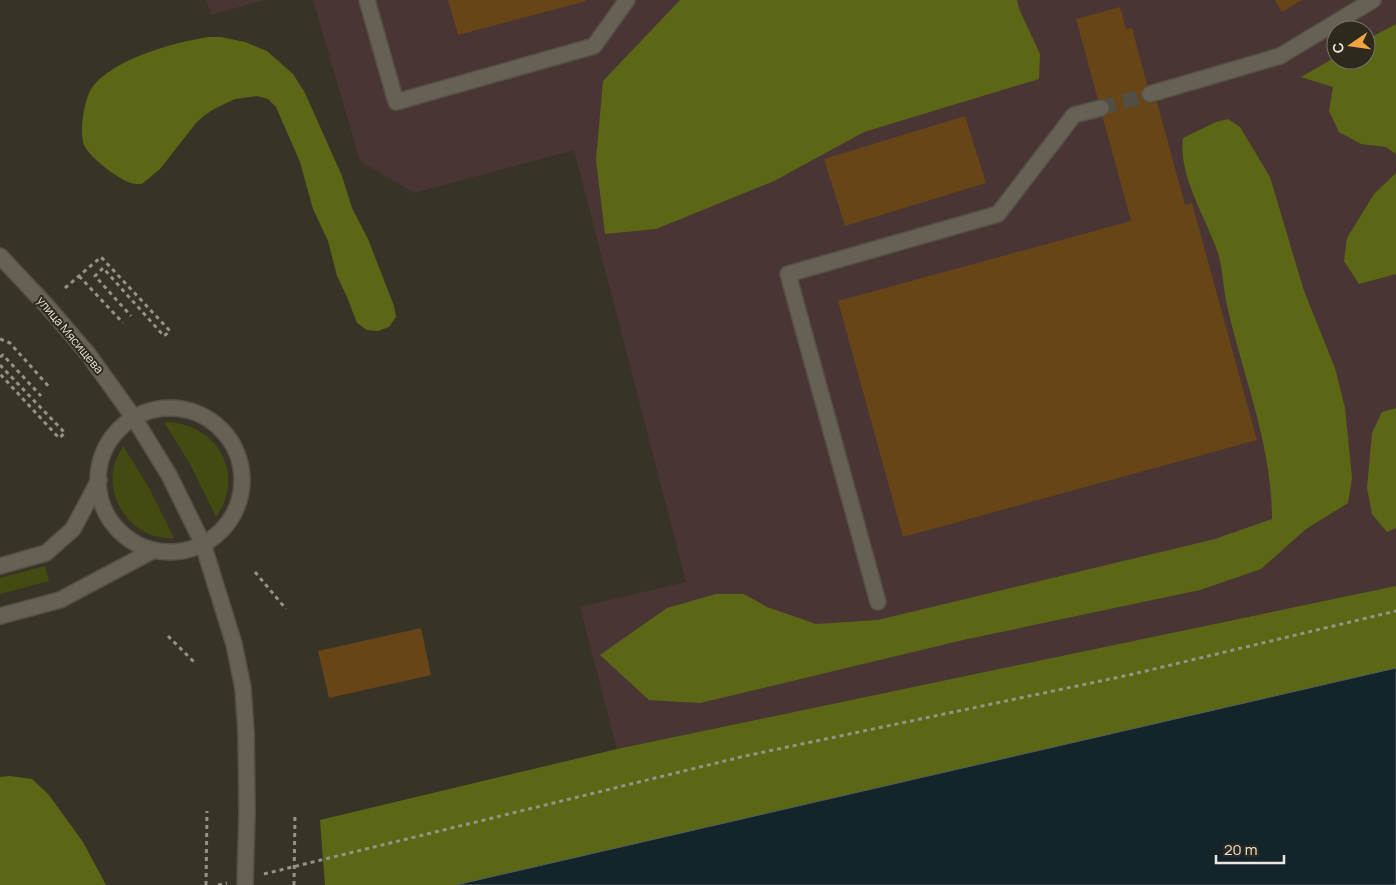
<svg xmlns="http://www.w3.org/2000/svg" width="1396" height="885" viewBox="0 0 1396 885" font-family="Manrope,sans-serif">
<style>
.industrial{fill:#4a3535;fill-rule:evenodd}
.green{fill:#434b10}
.forest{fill:#5c6716}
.water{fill:#13252b;stroke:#535f61}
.building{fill:#674516}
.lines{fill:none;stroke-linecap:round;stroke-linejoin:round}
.minor-tunnel{stroke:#534e43;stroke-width:15;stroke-dasharray:15 8;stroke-linecap:butt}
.minor-casing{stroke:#545045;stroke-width:18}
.path{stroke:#959288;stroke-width:3;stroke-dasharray:4 4;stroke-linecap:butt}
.minor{stroke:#666154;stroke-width:15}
.minor-bridge-casing{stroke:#545045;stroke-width:18;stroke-linecap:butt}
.path-bridge{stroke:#959288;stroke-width:3;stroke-dasharray:4 4;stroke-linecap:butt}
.minor-bridge{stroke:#666154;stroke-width:15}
.labels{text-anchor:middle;stroke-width:4;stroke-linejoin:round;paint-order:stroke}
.street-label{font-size:12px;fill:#e9e7df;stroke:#2e291d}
</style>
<rect width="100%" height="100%" fill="#383327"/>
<!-- industrial -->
<path class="industrial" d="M206 0H264L211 15Z
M313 0H1396V586L617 749 580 607 686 582 574 150 414 193 360 161ZM1336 30H1366V60H1336Z"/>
<!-- green -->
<path class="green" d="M164 422C216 422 247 473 216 517L190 464Z
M123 446 148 486 174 538C138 541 108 506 113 471 114 462 119 454 123 446Z
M45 566 49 581 0 594V578Z"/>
<!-- forest -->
<path class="forest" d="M680 0H1017L1020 11 1040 54 1039 79 864 132 774 181 656 229 605 234 596 160 603 81Z
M1396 24V154L1386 147 1361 144 1339 132 1329 111 1333 87 1301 77 1336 57V60H1366V40Z
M208 37H221L245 42 267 51 293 74 305 93 342 176 352 208 368 239 394 306 396 317 389 327 378 331 367 330 357 323 347 297 337 276 328 241 313 209 300 162 276 107 268 99 257 96 235 99 214 109 205 115 196 123 160 169 142 184C139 184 134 184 131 183 118 179 89 157 84 145 79 132 84 101 91 89 113 58 173 43 208 37Z
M1228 119 1240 127 1270 177 1304 291 1335 368 1345 408 1352 478 1348 503 1306 529 1261 569 1200 590 963 640 700 703 649 700 600 655 667 608 716 594H744L767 607 816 624 878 620 1215 539 1272 519C1272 444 1243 377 1227 305 1223 288 1223 269 1218 253 1206 217 1178 176 1183 138L1216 122Z
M1396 173V274L1359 284 1344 261 1347 238 1374 194Z
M1396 408V528L1387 532 1372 514 1367 488 1372 433 1382 412Z
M1396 586V668L456 885H325L320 820 617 749Z
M10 776 32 779 49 795 83 842 106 885H0V777Z"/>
<!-- water -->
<path class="water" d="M1396 668V885H456Z"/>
<!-- building -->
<path class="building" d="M448 0H586V1L458 35Z
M1275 0H1302L1282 12Z
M1120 7 1126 29 1132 28 1152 103 1157 102 1185 205 1192 203 1257 440 903 537 838 301 1131 221 1076 19Z
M965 116 986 183 845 226 824 159Z
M421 628 431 675 329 698 318 651Z"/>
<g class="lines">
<!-- minor-tunnel -->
<path class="minor-tunnel" d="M1101 108 1150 94"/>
<!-- minor casing -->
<g class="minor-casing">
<path id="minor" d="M367 0 396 102 594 46 627 0
M1150 94 1280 56 1373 0
M0 256 47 306 88 354 134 418 169 475 203 544 234 644 243 688 246 732 247 812
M98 480a72 72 0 1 1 144 0a72 72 0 1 1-144 0Z
M0 566 46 553 73 529 99 480
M878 602 788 274 998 214 1074 115 1101 108
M0 616 60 600 154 550"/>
</g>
<!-- path -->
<path class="path" d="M79 276 123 323
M65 288 101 257 170 331 164 336 103 268 95 276 131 316
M0 339 10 343 50 388
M0 357 3 355 41 396
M0 365 65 433 59 438 0 374
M255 572 286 609
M168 636 195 663
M264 874 745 756 1129 675 1396 611
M206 885 207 811
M218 885 227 883"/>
<!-- minor -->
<use href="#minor" class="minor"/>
<!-- minor-bridge casing -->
<g class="minor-bridge-casing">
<path id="minor-bridge" d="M245 885 247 812"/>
</g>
<!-- path-bridge -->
<path class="path-bridge" d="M294 885 295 813"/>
<!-- minor-bridge -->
<use href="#minor-bridge" class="minor-bridge"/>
</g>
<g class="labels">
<!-- street labels -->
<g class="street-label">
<text transform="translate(70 335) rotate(50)" y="4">улица Мясищева</text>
</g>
</g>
<!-- north arrow -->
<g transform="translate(1351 45) rotate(257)"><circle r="24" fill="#2e291d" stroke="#79756b"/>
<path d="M0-4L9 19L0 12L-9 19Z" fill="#f3a442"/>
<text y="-8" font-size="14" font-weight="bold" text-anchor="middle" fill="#e9e7df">С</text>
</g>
<!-- scale -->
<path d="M1216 855v8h68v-8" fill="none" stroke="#e9e7df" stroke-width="2.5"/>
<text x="1224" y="855" font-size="15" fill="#e9e7df" stroke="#2e291d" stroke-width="4" paint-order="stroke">20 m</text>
</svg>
